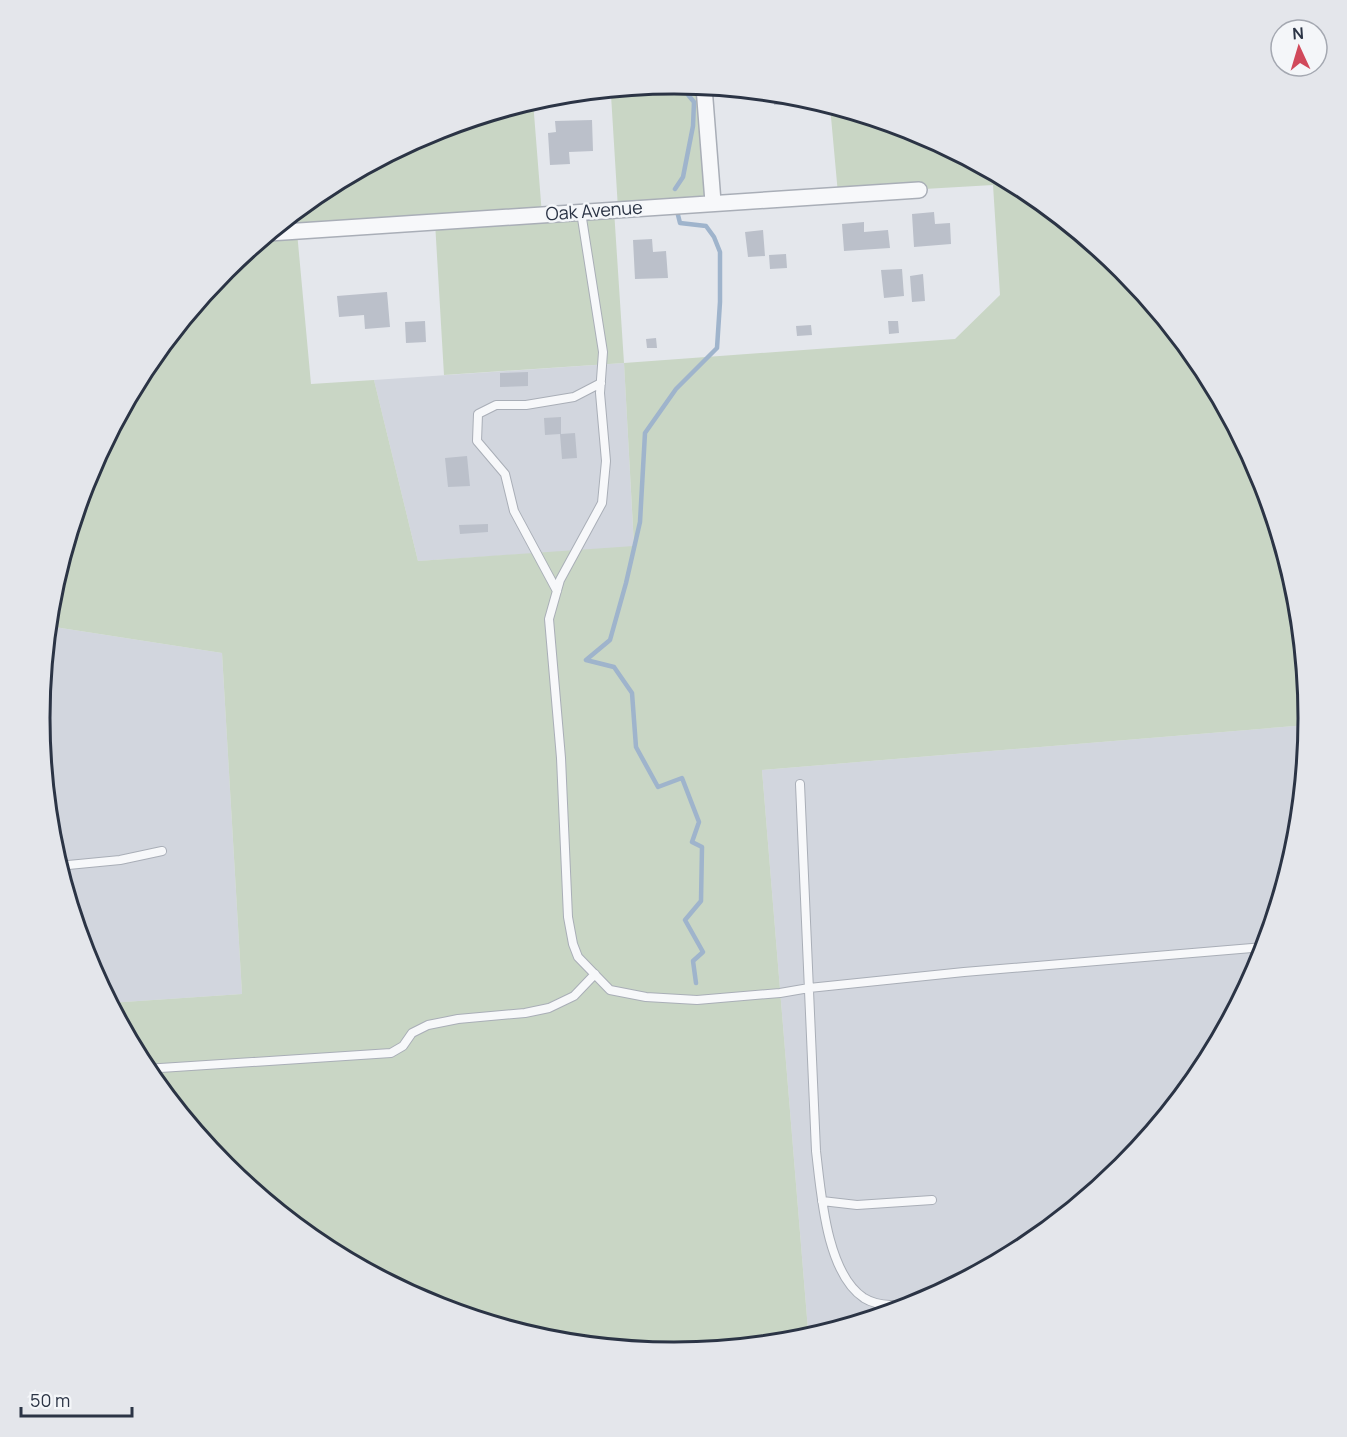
<svg xmlns="http://www.w3.org/2000/svg" width="1347" height="1437" viewBox="0 0 1347 1437" font-family="Manrope,sans-serif">
<style>
.built{fill:#d2d6de}
.green{fill:#c9d6c5;fill-rule:evenodd}
.lines{fill:none;stroke-linecap:round;stroke-linejoin:round}
.stream{stroke:#9fb4cc;stroke-width:4.5}
.building{fill:#bbc0ca}
.service-casing{stroke:#a9aeb7;stroke-width:10}
.minor-casing{stroke:#a9aeb7;stroke-width:18}
.service{stroke:#f7f8fa;stroke-width:8}
.minor{stroke:#f7f8fa;stroke-width:15}
.labels{text-anchor:middle;stroke-width:5;stroke-linejoin:round;paint-order:stroke}
.street-label{font-size:18px;fill:#2b3445;stroke:#f4f6f9}
.rim{fill:none;stroke:#2b3445;stroke-width:3}
</style>
<rect width="100%" height="100%" fill="#e4e7ec"/>
<!-- built -->
<path class="built" d="M624 363 634 547 418 561 374 380Z
M48 626 222 653 242 994 109 1003 87 961 51 842 39 718Z
M1307 725 1296 843 1260 962 1201 1071 1122 1167 1026 1246 916 1305 841 1328 808 1330 762 770Z"/>
<!-- green -->
<path class="green" d="M674 84 704 87 713 202 618 209 611 95 536 100 550 96Z
M533 101 542 215 614 210 624 363 955 339 1000 295 993 185 838 194 830 106 917 132 1026 191 1122 270 1201 366 1260 476 1296 595 1307 725 762 770 808 1330 841 1328 797 1341 673 1353 549 1341 430 1305 321 1246 225 1167 146 1071 109 1003 242 994 222 653 48 626 51 594 87 475 146 366 225 270 321 191 431 132ZM435 222 444 375 624 363 634 546 418 561 374 380 311 384 297 232Z"/>
<g class="lines">
<!-- stream -->
<path class="stream" d="M675 189 683 177 693 126 694 102 680 85
M678 215 680 223 706 226 714 237 720 252V302L717 348 676 389 645 433 640 522 626 583 610 640 586 660 614 667 632 693 636 747 658 787 682 778 699 822 692 842 702 847 701 901 685 920 703 952 693 961 696 983"/>
</g>
<!-- building -->
<path class="building" d="M774 94 791 96V105H774Z
M592 120 593 151 569 152 570 164 550 165 548 133 556 132 555 121Z
M934 212 935 224 950 223 951 244 914 247 912 214Z
M864 222V232L888 230 890 248 844 251 842 224Z
M763 230 765 256 748 257 745 232Z
M652 239 653 252 666 251 668 278 635 279 633 240Z
M786 254 787 268 770 269 769 255Z
M902 269 904 296 884 298 881 270Z
M923 274 925 301 912 302 910 276Z
M387 292 390 327 365 329 364 315 339 317 337 296Z
M425 321 426 342 406 343 405 322Z
M888 321H898L899 333 889 334Z
M811 325 812 335 797 336 796 326Z
M656 338 657 348H647L646 339Z
M528 372V386L500 387V373Z
M561 417V434L575 433 577 458 562 459 560 434 545 435 544 418Z
M467 456 470 486 448 487 445 458Z
M488 524V532L460 534 459 525Z"/>
<g class="lines">
<!-- service casing -->
<g class="service-casing">
<path id="service" d="M581 212 603 352 600 393 606 461 602 503 560 580 549 619 561 758 568 917 573 944 578 957 610 990 646 997 697 1000 780 993 809 988 964 972 1264 947
M557 591 514 511 505 474 477 441 478 414 496 405H526L574 397 601 383
M800 784 816 1151C821 1192 826 1273 864 1298 880 1308 902 1305 919 1303
M58 866 120 860 162 851
M145 1069 391 1053 403 1046 412 1033 428 1025 458 1019 525 1013 549 1008 574 996 595 974
M822 1201 857 1205 932 1200"/>
</g>
<!-- minor casing -->
<g class="minor-casing">
<path id="minor" d="M704 87 713 202
M269 233 919 190"/>
</g>
<!-- service -->
<use href="#service" class="service"/>
<!-- minor -->
<use href="#minor" class="minor"/>
</g>
<g class="labels">
<!-- street labels -->
<g class="street-label">
<text transform="translate(594 211) rotate(-4)" y="6">Oak Avenue</text>
</g>
</g>
<!-- crop -->
<path d="M0 0H1347V1437H0ZM50 718a624 624 0 1 1 1248 0a624 624 0 1 1-1248 0Z" fill="#e4e6eb" fill-rule="evenodd"/>
<path class="rim" d="M50 718a624 624 0 1 1 1248 0a624 624 0 1 1-1248 0Z"/>
<!-- north arrow -->
<g transform="translate(1299 48) rotate(356)"><circle r="28" fill="#f4f6f9" stroke="#a4a8b1" stroke-width="1.5"/>
<path d="M0-4.5L10 22L0 15L-10 22Z" fill="#d1495b"/>
<text y="-9" font-size="16" font-weight="bold" text-anchor="middle" fill="#2b3445">N</text>
</g>
<!-- scale -->
<path d="M21 1407v9h111v-9" fill="none" stroke="#2b3445" stroke-width="3"/>
<text x="30" y="1407" font-size="18" fill="#2b3445" stroke="#f4f6f9" stroke-width="4.5" paint-order="stroke">50 m</text>
</svg>
